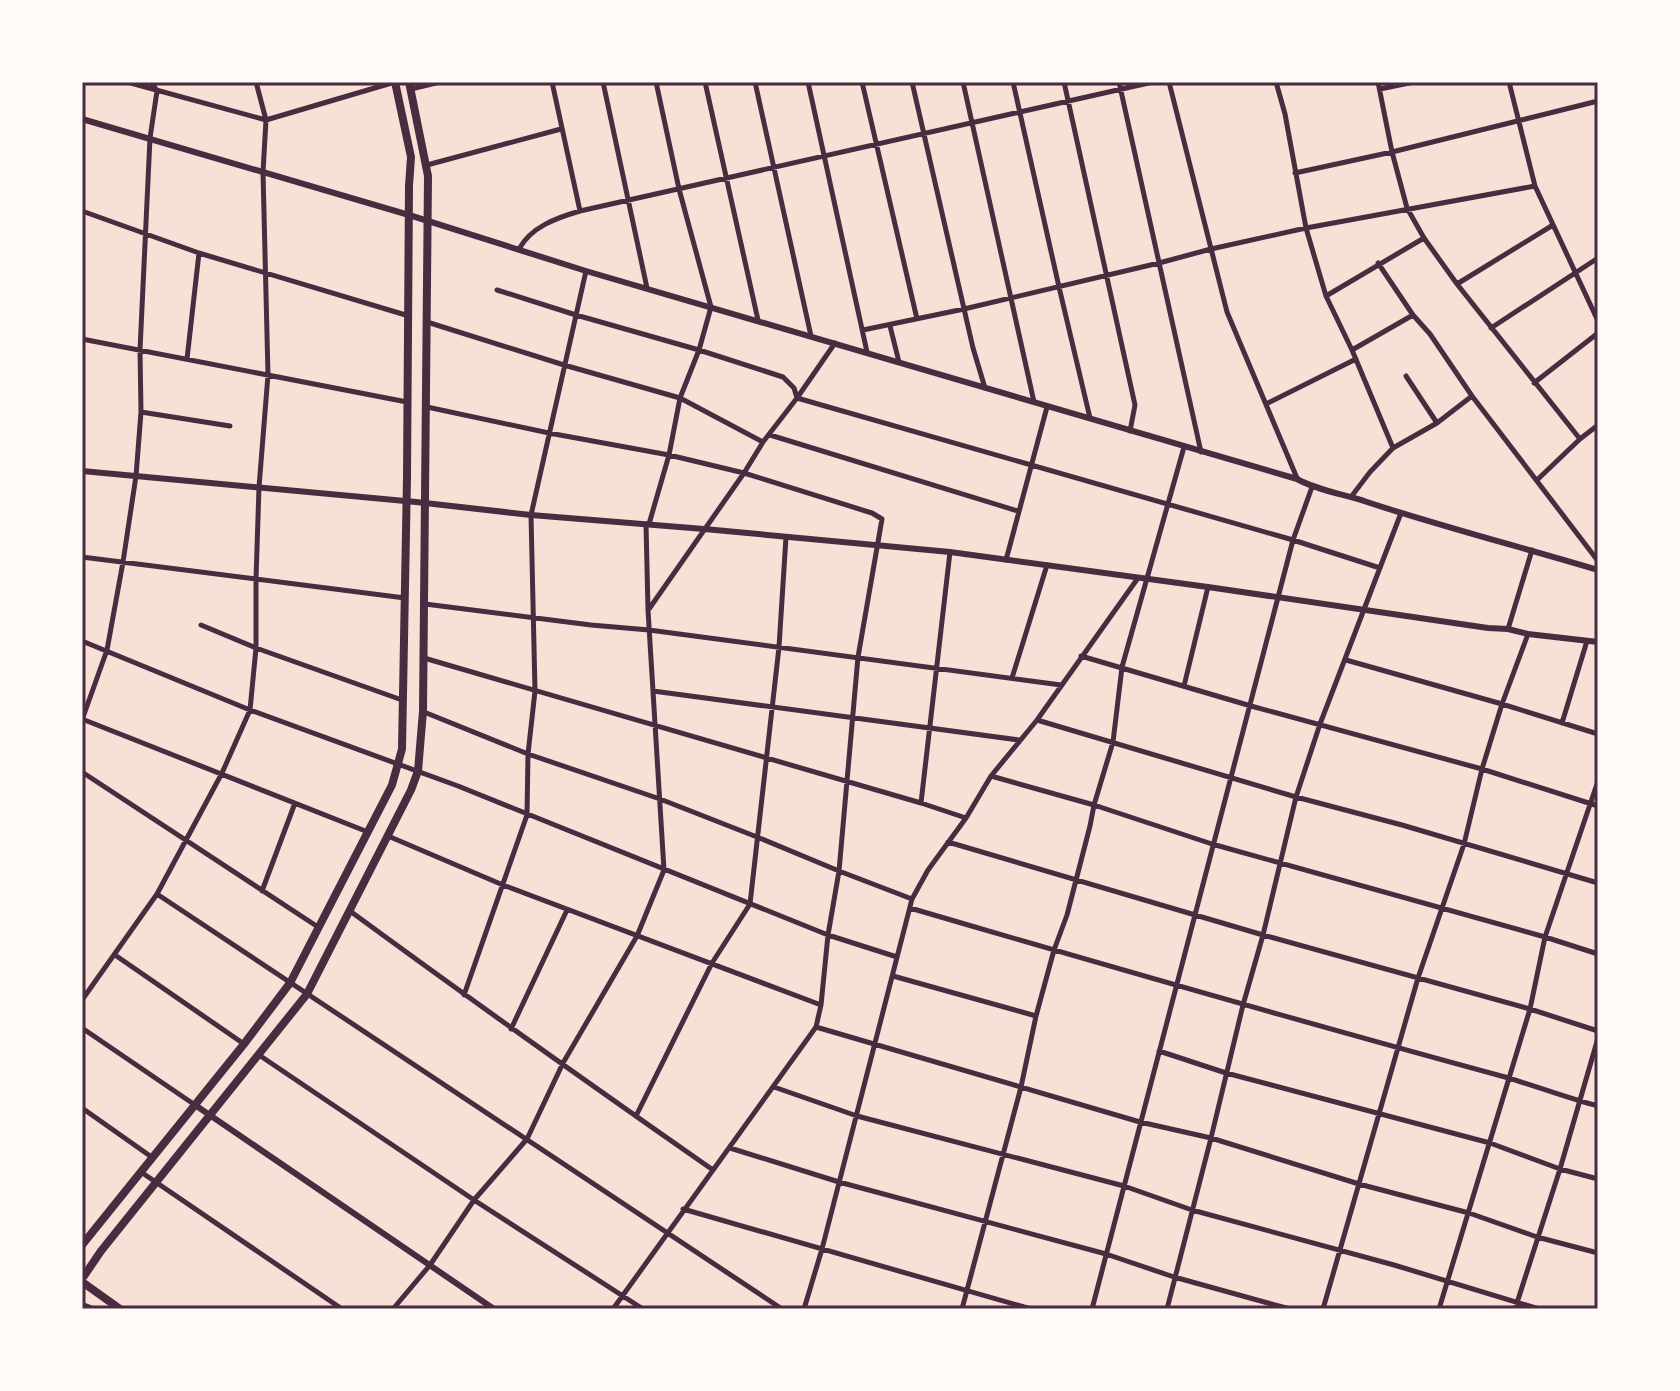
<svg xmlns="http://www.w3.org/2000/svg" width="1680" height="1391" viewBox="0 0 1680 1391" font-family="'Alegreya Sans',sans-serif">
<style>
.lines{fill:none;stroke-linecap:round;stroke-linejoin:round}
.minor{stroke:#4a2c40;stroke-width:5}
.tertiary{stroke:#4a2c40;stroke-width:6}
.trunk{stroke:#4a2c40;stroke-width:8}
.neatline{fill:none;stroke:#4a2c40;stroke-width:3}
</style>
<rect width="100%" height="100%" fill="#f7e1d7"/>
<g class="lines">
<!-- minor -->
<path class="minor" d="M127 82 266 120 395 82
M552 82 580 211
M603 82 647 288
M705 82 758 320
M755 82 811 336
M808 82 867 352
M862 82 917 319
M912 82 973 348 985 388
M963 82 1034 402
M1013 82 1059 287 1090 418
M1064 82 1135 405 1130 431
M1119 82 1201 452
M1169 82 1227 312 1297 478
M1276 82 1285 114 1306 228 1326 296 1352 350 1393 448
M1378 82 1392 152 1407 208 1424 238 1457 284 1580 439
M1509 82 1535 186 1598 321
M411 89 440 82
M1380 89 1414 82
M427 165 561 129
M1295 173 1392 152 1598 101
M82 211 199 253 409 316
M519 249C531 227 556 218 580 211L1153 82
M1378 263 1413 315 1430 334 1472 396 1598 561
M1457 284 1553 225
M497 290 576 315 699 350 783 377 794 388 797 398 1293 540 1380 568
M1326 296 1424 238
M427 322 564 365 680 398 763 442
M890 326 899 362
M1491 328 1598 258
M863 330 964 309 1159 263 1211 249 1306 228 1535 186
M82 339 407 402
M1352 350 1413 315
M187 359 199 253
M1406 376 1437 423
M1534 383 1598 333
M1266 404 1356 359
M427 407 549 433 669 455 744 473 872 513 882 519 858 657 839 871 828 935 821 1005 816 1027 613 1309
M141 412 230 426
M770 435 1018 511
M1537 480 1580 439 1598 425
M1351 497 1370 472 1393 448 1437 423 1472 396
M649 524 669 455 680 398 699 350 711 307 679 189 656 82
M82 557 405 598
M1006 560 1047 407
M425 604 591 625 649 630 1061 685
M649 609 744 473 763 442 797 398 835 343
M201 625 256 648 402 700
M1508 629 1532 550
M82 641 250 710 458 786 828 935 897 957
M1081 656 1251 706 1482 769 1598 806
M424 658 921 803 966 818
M1346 660 1502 704 1598 734
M1012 678 1047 565
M1184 686 1208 587
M653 691 1019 740
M424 712 528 754 660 799 757 837 839 871 912 899
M82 719 368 832
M82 720 107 650 123 562 136 476 141 412 140 350 150 138 157 91 151 82
M1037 720 1296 797 1402 825 1598 883
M1562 723 1587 641
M82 772 318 927
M991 776 1094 805 1212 844 1545 937 1598 954
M921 803 950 552
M388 836 503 885 821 1005
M948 842 1263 935 1530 1009 1598 1031
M262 891 295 803
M157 894 782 1309
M910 908C1108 966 1306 1023 1505 1077 1536 1086 1567 1098 1598 1106
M350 911C470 999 591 1085 713 1170
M115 955 244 1044
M893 976 1036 1016
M464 995 527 815 528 754 535 691 531 515 586 271
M82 1000 157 894 222 773 250 710 256 648V579L259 487 268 375 263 172 266 120 256 82
M816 1027 1140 1122 1211 1138 1359 1184 1469 1213 1537 1237 1598 1253
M82 1028 195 1105
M511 1029 567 910
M1159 1051 1226 1073 1490 1143 1560 1169 1598 1179
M259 1055 474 1200 643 1309
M774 1087 857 1116 1124 1186 1192 1210 1394 1265 1539 1309
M82 1108 153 1158
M636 1116 712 963 750 904 779 647 786 537
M730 1148 839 1182 1106 1254 1174 1277 1290 1309
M141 1172 342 1309
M683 1209 1031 1309
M393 1309 430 1265 474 1200 527 1139 563 1063 637 936 664 870 648 610 646 524
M804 1309 822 1249 912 899 928 870 966 818 991 776 1037 720 1138 578
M962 1309 1021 1087 1036 1016 1054 950 1067 915 1090 826 1094 805 1113 742 1122 667 1184 447
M1092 1309 1293 540 1312 487
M1167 1309 1211 1138 1243 1005 1263 935 1296 797 1320 724 1401 513
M1323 1309 1418 978 1464 844 1482 769 1502 704 1528 634
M1439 1309 1530 1009 1545 937 1598 781
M1515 1309 1560 1169 1598 1038"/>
<!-- tertiary -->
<path class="tertiary" d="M82 119 409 215 586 271 1297 479C1319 491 1344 494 1367 502 1443 527 1521 547 1598 570
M82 471 416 502 531 515 704 529 950 552 1208 587 1488 628 1508 629 1528 634 1598 642
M195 1105 494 1309"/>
<!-- trunk -->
<path class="trunk" d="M82 1245 244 1044 290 983 392 785 402 749 407 477 409 186 411 157 395 82
M84 1276 101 1251 307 994 411 790 418 771 423 711 428 176 409 82
M85 1284 120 1309
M82 1306 90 1309"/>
</g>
<!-- border -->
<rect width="1680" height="1391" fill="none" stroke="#fffaf5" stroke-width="168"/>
<rect x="84" y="84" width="1512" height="1223" class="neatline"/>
</svg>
